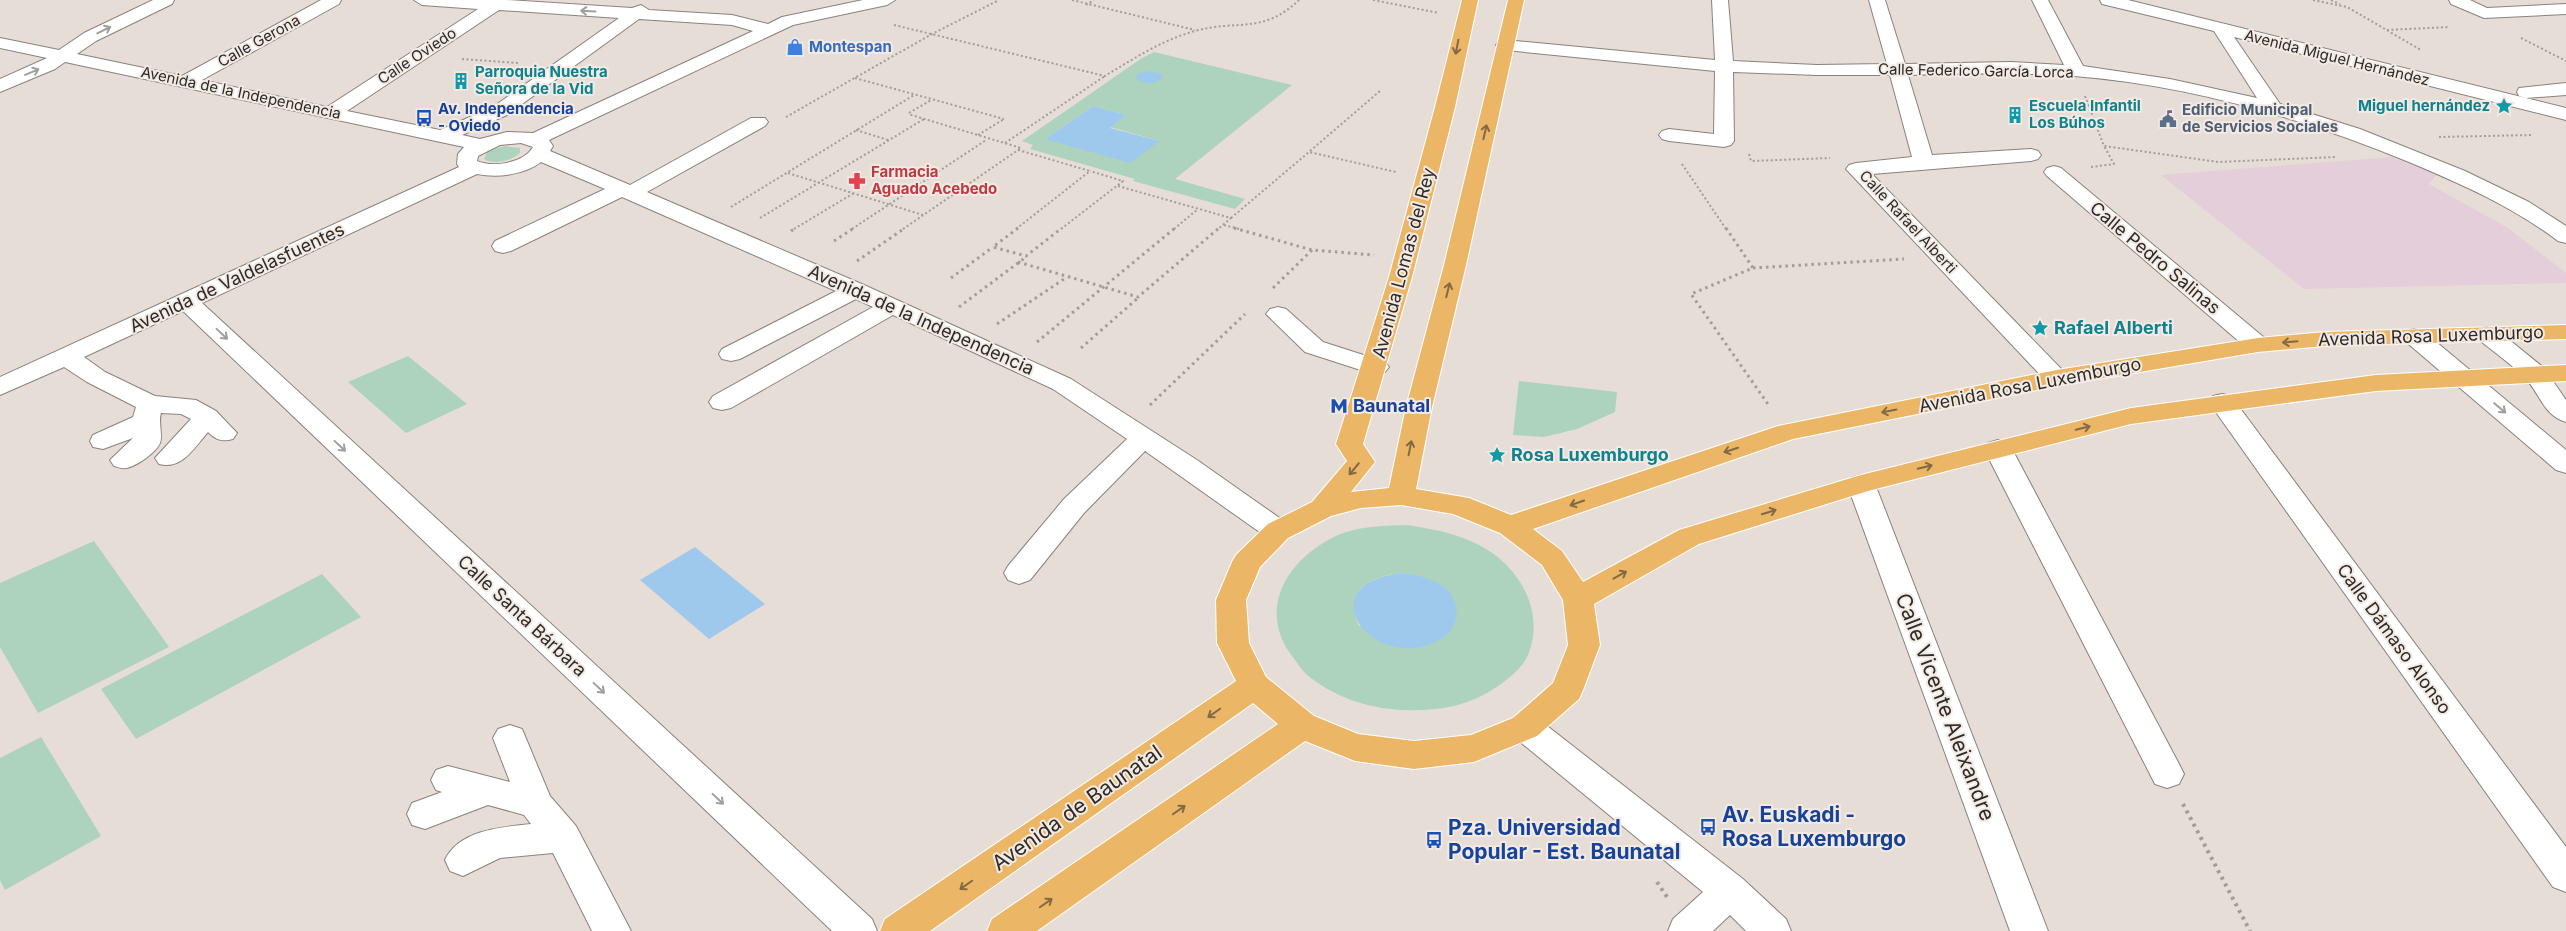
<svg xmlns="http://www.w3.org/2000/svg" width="2566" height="931" viewBox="0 0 2566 931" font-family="Inter,sans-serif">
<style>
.education{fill:#e4ceda}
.green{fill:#aed3bc;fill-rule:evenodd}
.water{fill:#9fc9ec}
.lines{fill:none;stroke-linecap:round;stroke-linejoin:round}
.minor-casing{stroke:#8a827c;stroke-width:2}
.major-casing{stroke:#fff;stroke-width:2}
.path-far2{stroke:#a39c97;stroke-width:2;stroke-dasharray:2 2.5;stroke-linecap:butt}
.path-far1{stroke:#a39c97;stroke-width:3;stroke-dasharray:2.5 4;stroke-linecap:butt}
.path{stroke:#a39c97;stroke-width:4;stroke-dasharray:3 4.5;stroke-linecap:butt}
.minor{fill:#fff;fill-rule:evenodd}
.major{fill:#ecb667;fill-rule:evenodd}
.oneway{stroke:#a09f9e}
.oneway2{stroke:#836944}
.labels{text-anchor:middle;stroke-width:4;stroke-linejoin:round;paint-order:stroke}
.far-street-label{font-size:15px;fill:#2d2a28;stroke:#f3eae4}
.far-shop-label{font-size:15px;font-weight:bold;fill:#366cbe;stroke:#f3eae4;text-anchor:start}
.far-culture-label{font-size:15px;font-weight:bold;fill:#0d838f;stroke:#f3eae4;text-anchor:start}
.far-transit-label{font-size:15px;font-weight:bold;fill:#164399;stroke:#f3eae4;text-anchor:start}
.far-service-label{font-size:15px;font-weight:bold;fill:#4e5e75;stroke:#f3eae4;text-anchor:start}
.far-health-label{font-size:15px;font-weight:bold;fill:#be3a42;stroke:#f3eae4;text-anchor:start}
.street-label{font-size:18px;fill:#2d2a28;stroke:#f3eae4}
.culture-label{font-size:18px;font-weight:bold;fill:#0d838f;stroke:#f3eae4;text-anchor:start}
.transit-label{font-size:18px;font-weight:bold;fill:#164399;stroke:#f3eae4;text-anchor:start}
.near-street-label{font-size:21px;fill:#2d2a28;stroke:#f3eae4}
.near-transit-label{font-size:21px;font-weight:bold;fill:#164399;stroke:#f3eae4;text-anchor:start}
</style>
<rect width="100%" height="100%" fill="#e6ddd7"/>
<!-- education -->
<path class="education" d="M2393 157 2436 175 2429 184 2508 228 2566 273V283L2304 289 2161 175Z"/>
<!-- green -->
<path class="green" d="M1154 52 1292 85 1175 179 1245 199 1235 209 1133 181 1135 179 1030 149 1033 145 1022 141 1142 58ZM1093 106 1126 115 1110 127 1160 141 1045 139Z
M505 146 520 148V153C511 161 495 165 484 159L488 151Z
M408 356 467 404 406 433 348 382Z
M1519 381 1617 392 1615 412 1577 429 1544 437 1513 435Z
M1407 525C1433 529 1456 533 1479 545 1519 565 1546 612 1528 655 1520 672 1502 684 1487 693 1461 708 1433 711 1404 710 1369 709 1333 697 1306 674 1301 669 1297 662 1292 656 1258 611 1285 563 1330 539 1353 526 1381 526 1407 525ZM1402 573C1420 575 1432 579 1446 589L1359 626C1342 590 1371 576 1402 573Z
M94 541 169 647 38 713 0 647V583Z
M322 574 361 617 136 739 101 689Z
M41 737 101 836 5 890 0 880V758Z"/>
<!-- water -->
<path class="water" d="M1148 71 1159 73 1163 77C1156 85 1144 85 1136 79L1138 74Z
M1093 106 1126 115 1110 128 1160 141 1130 163 1045 139Z
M695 547 765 604 709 639 640 580Z
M1402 573C1427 575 1462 587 1456 618 1455 626 1450 633 1444 637 1377 681 1302 584 1402 573Z"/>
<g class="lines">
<!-- minor casing -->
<g class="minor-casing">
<path id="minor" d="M153 0H174L172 4 96 41 77 54 182 76 321 0H341L339 4 202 80 327 107 478 9 422 5 414 0H507L632 8 641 5 649 10 732 15 768 24 782 17 863 0H895L887 5 793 25 549 140 553 146 550 151 630 185 751 118H765L768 122 765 126 647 192 864 285 1071 379 1197 460 1288 524 1293 531 1288 538 1278 541 1268 538 1145 451 1084 513 1030 580 1019 584 1008 580 1004 573 1008 566 1064 499 1127 439 1053 389 893 315 731 408 722 410 713 408 709 402 713 396 873 307 856 299 740 359 731 361 722 359 719 354 722 349 836 291 622 197 511 251 503 253 495 251 492 246 495 241 605 189 541 162C524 175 497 178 477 174L202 303 872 919 877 931H832L183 311 84 357 105 372 155 396 196 400 216 411 237 433 233 439C222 442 216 440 208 432 194 448 182 470 159 464L155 458 191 419 181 414 161 413C158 422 163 435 160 443 156 453 135 467 126 468 122 469 118 467 114 466L110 460 133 438 103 449 93 447 90 441 93 435 133 417 136 407 87 382 64 367 0 395V377L459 167 457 164 458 154 464 147 65 62 55 69 0 92V79L47 58 0 48V38L59 50 84 33ZM499 10 619 18 493 107 440 130 347 111ZM639 19 732 25 753 31 533 133 507 132 480 139 462 135 507 115ZM521 143 533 147C524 163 493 168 477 161L478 156 500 145Z
M1712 0H1728L1733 61 1817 65 1887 64 1869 0H1885L1905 64 2011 62 2064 65 2032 0H2048L2083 66 2170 79 2257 98 2214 31 2102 4 2100 0H2128L2566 108V120L2234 37 2280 104 2360 129 2465 171 2529 202 2566 226V243L2558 241C2512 206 2461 184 2409 162 2303 118 2188 85 2074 76 2018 72 1963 73 1908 75L1932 155 2031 149 2038 151 2041 155 2038 159 2031 161 1872 174 2070 378 2066 383 2057 386 2048 383 1846 169 1849 165 1856 163 1912 157 1890 75H1817L1733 72 1734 141 1731 145 1724 147 1669 141 1662 139 1659 135 1662 131 1669 129 1714 134 1715 71 1505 50 1499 49 1496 45 1499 41 1505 40 1715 60Z
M2449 0H2470L2487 8 2566 4V14L2484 18 2451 4Z
M2566 83V95L2526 98 2519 96 2517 92 2519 88Z
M2054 166 2061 168 2267 340 2270 345 2267 350 2258 352 2249 350 2047 176 2044 172 2047 168Z
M1278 307 1286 309 1323 342 1385 362 1389 367 1385 372 1376 375 1305 352 1266 314 1270 309Z
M2487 327 2496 329 2544 368 2566 400V422C2543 416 2540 392 2524 377 2510 363 2494 352 2478 339L2475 334 2478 329Z
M2414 329 2423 331 2566 450V473L2556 470 2405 341 2402 336 2405 331Z
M2222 394 2231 396 2566 847V892L2553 887 2213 408 2209 402 2213 396Z
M1998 440 2008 443 2012 449 2179 764 2184 774 2179 784 2167 788 2155 784 1984 449 1988 443Z
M1861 475 1871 478 1875 484 2048 931H2010L1847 484 1851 478Z
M1525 714 1537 718 1743 879 1786 919 1791 931H1746L1730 915 1713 931H1668L1673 919 1703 892 1513 736 1508 727 1513 718Z
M510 725 522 729 550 796 576 826 631 931H592L553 853 500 858 463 876 450 871 445 860C459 830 502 827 531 824L524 815 488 805 425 829 412 825 407 814 412 803 442 792 436 790 431 780 436 770 448 766 510 782 493 738 498 729Z"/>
</g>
<!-- major casing -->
<g class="major-casing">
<path id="major" d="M1462 0H1478L1455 107 1412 277 1363 444 1375 462 1351 492 1389 488 1406 407 1444 265 1508 0H1524L1466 265 1432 407 1416 489 1469 498 1511 515 1778 426 2057 370 2258 338 2325 332 2566 325V339L2325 346 2258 352 2057 386 1793 439 1533 529 1562 551 1583 582 1679 530 1861 475 2131 408 2376 375 2566 365V381L2376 391 2131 424 1868 491 1699 544 1594 604 1600 645 1583 690 1579 699 1537 736 1474 762 1414 769 1355 761 1305 741 1037 931H987L992 919 1278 724 1253 703 930 931H880L885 919 1236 681 1217 643 1216 600 1232 562 1236 555 1268 524 1312 502 1347 461 1336 444 1389 277 1435 107ZM1401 505 1453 514 1500 533 1542 565 1563 600 1568 645 1553 683 1513 718 1471 735 1414 741 1358 734 1314 716 1266 677 1249 643 1246 600 1260 567 1288 538 1331 516 1361 508Z"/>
</g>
<!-- path-far2 -->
<path class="path-far2" d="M1072 0 1195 30
M1373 0 1439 13
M2313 0 2347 7 2421 50
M2331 0 2340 4
M1086 5 1094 0
M894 25 1105 76C1133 59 1162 40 1195 31 1238 19 1262 35 1299 0
M2387 30 2450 27
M2521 38 2566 61
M462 59 518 63
M855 78 1004 119
M2085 96 2104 146 2218 162 2336 157
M909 113 931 100
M786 117 932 34 999 0
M856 130 888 140
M978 135 1004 119
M2439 137 2533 135
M1005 143 1105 76
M1018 150 1090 171
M1310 151 1380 91
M1749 154 1751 161 1830 158
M1682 164 1726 229
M2091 167 2114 164 2104 146
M788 173 923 215
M1118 186 1231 218 1218 229
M731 207 914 95
M760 218 924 119
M1231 218 1309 152 1396 172
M1224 225 1239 229
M794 229 854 193
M852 229 986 140
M903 229 1021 148 908 114
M1016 229 1090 171
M1061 229 1123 181 1090 171
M1174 229 1198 209"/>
<!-- path-far1 -->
<path class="path-far1" d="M1018 228 993 247 1026 256 1062 228
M1234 228 1312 250 1374 255
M1726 228 1753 268 1691 294 1770 407
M791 231 796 228
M834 241 854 228
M857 261 905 228
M1018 262 1138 297 1219 228
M1753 268 1904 259
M951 278 993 247
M1273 288 1312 250
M959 307 1026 257
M997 324 1067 277
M1037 342 1175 228
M1081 348 1138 298
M1150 405 1245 314"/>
<!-- path -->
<path class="path" d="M2183 804 2250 931
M1657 882 1667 897"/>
<!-- minor -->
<use href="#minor" class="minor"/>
<!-- major -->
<use href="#major" class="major"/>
</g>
<!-- one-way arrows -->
<defs><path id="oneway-shaft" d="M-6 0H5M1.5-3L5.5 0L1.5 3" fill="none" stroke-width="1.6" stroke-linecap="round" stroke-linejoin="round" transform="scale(1.25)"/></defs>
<g class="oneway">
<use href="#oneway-shaft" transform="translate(588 11) rotate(-177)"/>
<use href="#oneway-shaft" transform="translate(104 30) rotate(-26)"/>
<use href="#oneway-shaft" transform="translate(32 72) rotate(-23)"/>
<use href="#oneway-shaft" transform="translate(222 334) rotate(43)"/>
<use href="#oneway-shaft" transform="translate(2500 408) rotate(40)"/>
<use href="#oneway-shaft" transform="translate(340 446) rotate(43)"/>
<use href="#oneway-shaft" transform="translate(599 688) rotate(43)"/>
<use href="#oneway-shaft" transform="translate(718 799) rotate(43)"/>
</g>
<g class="oneway2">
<use href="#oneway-shaft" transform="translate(1457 47) rotate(101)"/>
<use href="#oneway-shaft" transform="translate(1485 132) rotate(-77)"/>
<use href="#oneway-shaft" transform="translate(1448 290) rotate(-76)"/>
<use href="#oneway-shaft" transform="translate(2290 342) rotate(175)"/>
<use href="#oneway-shaft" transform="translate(1889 411) rotate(169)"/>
<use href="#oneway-shaft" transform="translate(2083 428) rotate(-14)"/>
<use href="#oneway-shaft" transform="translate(1410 448) rotate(-79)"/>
<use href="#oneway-shaft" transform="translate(1731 450) rotate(162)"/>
<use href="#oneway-shaft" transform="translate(1925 467) rotate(-14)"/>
<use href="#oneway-shaft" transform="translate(1354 469) rotate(130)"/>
<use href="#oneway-shaft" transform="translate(1577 503) rotate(161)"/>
<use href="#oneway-shaft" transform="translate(1769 512) rotate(-17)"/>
<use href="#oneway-shaft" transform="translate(1620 575) rotate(-29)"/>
<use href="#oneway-shaft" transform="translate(1214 713) rotate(145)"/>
<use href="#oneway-shaft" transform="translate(1179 810) rotate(-35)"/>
<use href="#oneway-shaft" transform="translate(966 885) rotate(145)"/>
<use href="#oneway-shaft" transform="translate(1046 903) rotate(-35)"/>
</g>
<!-- icons -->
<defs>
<g id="shop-bare" transform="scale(1.35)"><path d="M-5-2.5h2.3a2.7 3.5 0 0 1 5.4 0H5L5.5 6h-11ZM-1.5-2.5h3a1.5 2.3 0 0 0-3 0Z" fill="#3f7fe0" stroke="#f3eae4" stroke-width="2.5" paint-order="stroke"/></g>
<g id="building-bare" transform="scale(1.35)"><path d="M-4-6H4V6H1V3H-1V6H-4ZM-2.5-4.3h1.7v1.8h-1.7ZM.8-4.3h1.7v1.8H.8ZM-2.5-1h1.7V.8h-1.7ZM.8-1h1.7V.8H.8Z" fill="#0f9aa8" stroke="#f3eae4" stroke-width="2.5" paint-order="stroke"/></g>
<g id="sight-bare" transform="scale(1.35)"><path d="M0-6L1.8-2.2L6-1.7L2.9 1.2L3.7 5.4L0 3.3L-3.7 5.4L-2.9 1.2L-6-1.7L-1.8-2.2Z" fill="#0f9aa8" stroke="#f3eae4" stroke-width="2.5" paint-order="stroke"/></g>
<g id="bus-bare" transform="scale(1.35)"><path d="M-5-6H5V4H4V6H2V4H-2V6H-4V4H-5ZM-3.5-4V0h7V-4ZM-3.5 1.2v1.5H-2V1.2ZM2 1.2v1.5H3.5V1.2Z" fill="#1a4fb4" stroke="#f3eae4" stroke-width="2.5" paint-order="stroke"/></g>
<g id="civic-bare" transform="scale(1.35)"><path d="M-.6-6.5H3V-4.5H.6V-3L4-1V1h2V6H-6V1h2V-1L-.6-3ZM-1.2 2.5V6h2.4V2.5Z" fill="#5c6f8a" stroke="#f3eae4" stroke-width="2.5" paint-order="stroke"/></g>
<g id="pharmacy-bare" transform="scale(1.35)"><path d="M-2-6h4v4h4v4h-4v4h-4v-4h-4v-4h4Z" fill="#e0444e" stroke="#f3eae4" stroke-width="2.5" paint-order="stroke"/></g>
<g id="metro-bare" transform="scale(1.35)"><path d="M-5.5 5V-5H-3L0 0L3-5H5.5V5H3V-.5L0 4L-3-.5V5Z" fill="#1a4fb4" stroke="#f3eae4" stroke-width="2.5" paint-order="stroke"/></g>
</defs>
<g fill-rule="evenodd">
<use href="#shop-bare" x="795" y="47"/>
<use href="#building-bare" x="461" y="81"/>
<use href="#sight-bare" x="2504" y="106"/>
<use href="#building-bare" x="2015" y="115"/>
<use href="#bus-bare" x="424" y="118"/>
<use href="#civic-bare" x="2168" y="119"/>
<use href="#pharmacy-bare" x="857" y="181"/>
<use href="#sight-bare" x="2040" y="328"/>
<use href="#metro-bare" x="1339" y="406"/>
<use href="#sight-bare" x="1497" y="455"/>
<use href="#bus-bare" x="1708" y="827"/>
<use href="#bus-bare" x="1434" y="840"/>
</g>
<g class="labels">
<!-- far-street labels -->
<g class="far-street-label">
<text transform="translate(259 41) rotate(-29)" y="5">Calle Gerona</text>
<text transform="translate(417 56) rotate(-33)" y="5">Calle Oviedo</text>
<text transform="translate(2337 58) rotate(14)" y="5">Avenida Miguel Hernández</text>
<text transform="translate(1976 71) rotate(1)" y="5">Calle Federico García Lorca</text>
<text transform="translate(241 93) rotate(12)" y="5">Avenida de la Independencia</text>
<text transform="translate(1908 222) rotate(47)" y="5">Calle Rafael Alberti</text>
</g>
<!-- far-shop labels -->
<g class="far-shop-label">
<text x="809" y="52">Montespan</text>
</g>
<!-- far-culture labels -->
<g class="far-culture-label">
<text x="475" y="77">Parroquia Nuestra<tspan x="475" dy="17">Señora de la Vid</tspan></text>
<text x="2029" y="111">Escuela Infantil<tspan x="2029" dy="17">Los Búhos</tspan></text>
<text x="2490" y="111" text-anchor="end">Miguel hernández</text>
</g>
<!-- far-transit labels -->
<g class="far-transit-label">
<text x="438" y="114">Av. Independencia<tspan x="438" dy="17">- Oviedo</tspan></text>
</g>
<!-- far-service labels -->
<g class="far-service-label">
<text x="2182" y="115">Edificio Municipal<tspan x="2182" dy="17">de Servicios Sociales</tspan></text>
</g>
<!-- far-health labels -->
<g class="far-health-label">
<text x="871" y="177">Farmacia<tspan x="871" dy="17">Aguado Acebedo</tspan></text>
</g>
<!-- street labels -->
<g class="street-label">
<text transform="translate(2155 258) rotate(40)" y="6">Calle Pedro Salinas</text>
<text transform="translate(1404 263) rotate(-75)" y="6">Avenida Lomas del Rey</text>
<text transform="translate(237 278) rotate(-25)" y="6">Avenida de Valdelasfuentes</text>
<text transform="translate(921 320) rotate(24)" y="6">Avenida de la Independencia</text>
<text transform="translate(2431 336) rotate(-2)" y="6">Avenida Rosa Luxemburgo</text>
<text transform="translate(2030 385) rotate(-11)" y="6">Avenida Rosa Luxemburgo</text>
<text transform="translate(522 616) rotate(43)" y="6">Calle Santa Bárbara</text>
<text transform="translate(2394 639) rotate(54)" y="6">Calle Dámaso Alonso</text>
</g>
<!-- culture labels -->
<g class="culture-label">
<text x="2054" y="334">Rafael Alberti</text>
<text x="1511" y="461">Rosa Luxemburgo</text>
</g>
<!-- transit labels -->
<g class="transit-label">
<text x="1353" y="412">Baunatal</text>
</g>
<!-- near-street labels -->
<g class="near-street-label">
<text transform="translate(1945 707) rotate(69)" y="7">Calle Vicente Aleixandre</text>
<text transform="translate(1077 808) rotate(-35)" y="7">Avenida de Baunatal</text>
</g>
<!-- near-transit labels -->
<g class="near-transit-label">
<text x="1722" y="822">Av. Euskadi -<tspan x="1722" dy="24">Rosa Luxemburgo</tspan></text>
<text x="1448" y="835">Pza. Universidad<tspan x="1448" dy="24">Popular - Est. Baunatal</tspan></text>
</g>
</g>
</svg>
